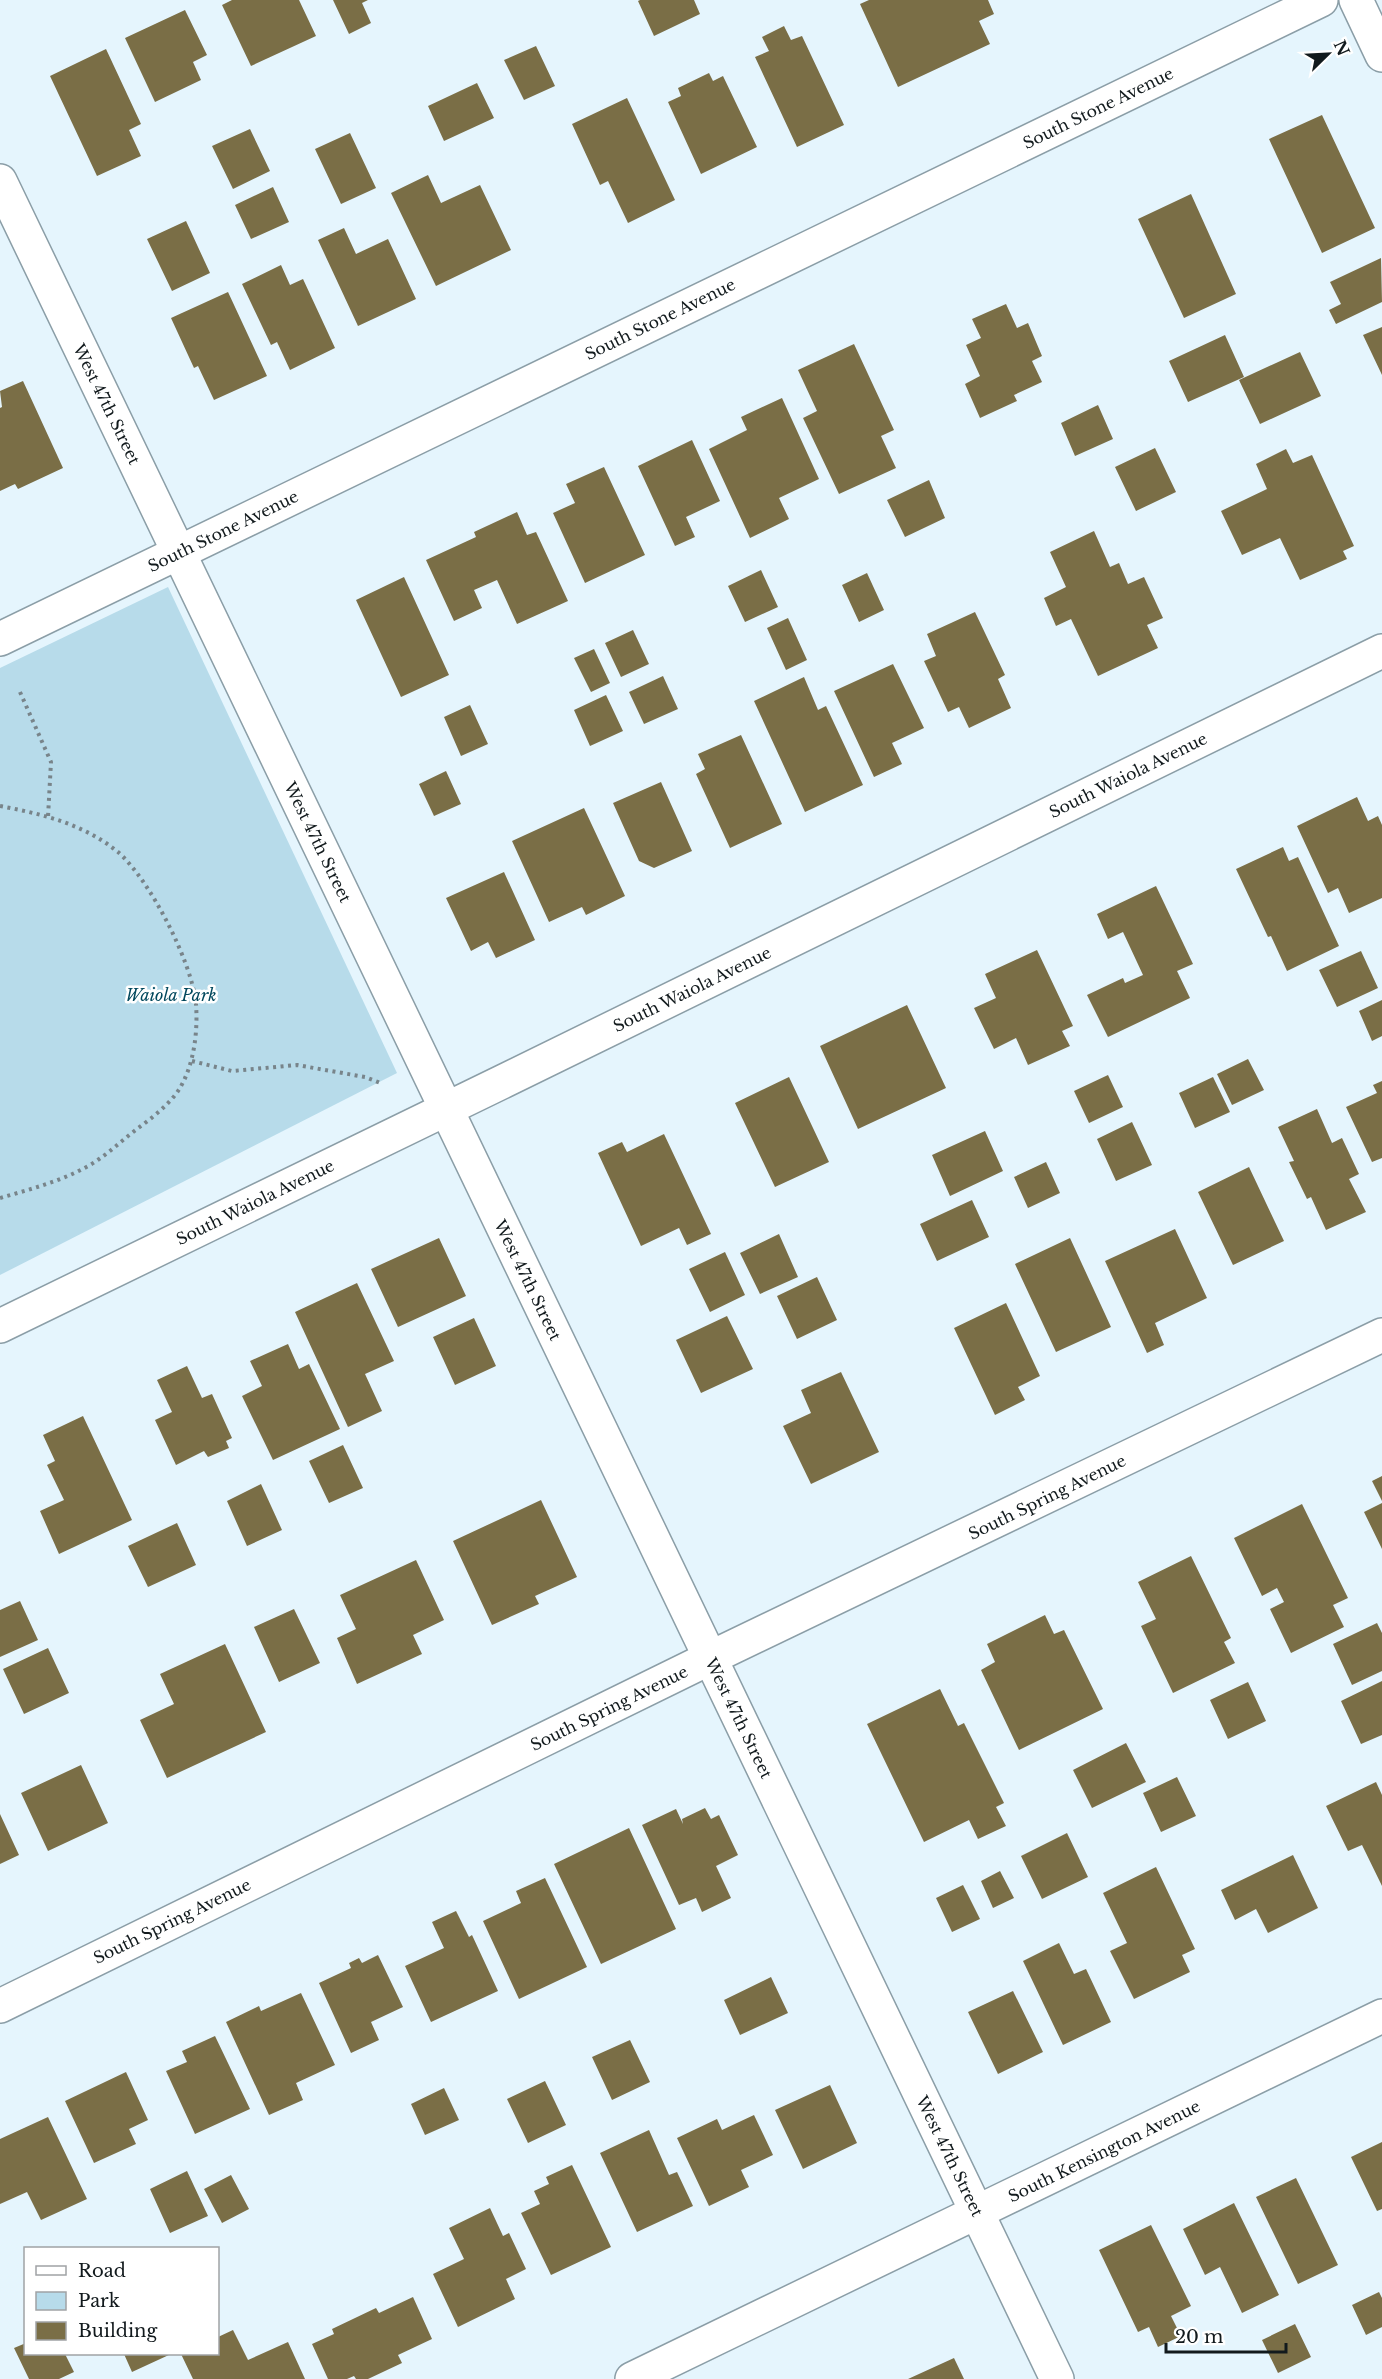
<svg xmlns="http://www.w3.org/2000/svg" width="1382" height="2379" viewBox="0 0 1382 2379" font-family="'Libre Baskerville',serif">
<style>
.green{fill:#b7dbea}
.building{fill:#7a6e46}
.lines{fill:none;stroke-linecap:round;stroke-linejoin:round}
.street-casing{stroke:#8b9ea7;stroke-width:36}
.secondary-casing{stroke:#8b9ea7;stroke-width:36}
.path{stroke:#78848a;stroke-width:4;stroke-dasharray:3 4.5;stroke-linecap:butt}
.street{stroke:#fff;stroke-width:33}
.secondary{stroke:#fff;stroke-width:33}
.labels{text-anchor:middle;stroke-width:5;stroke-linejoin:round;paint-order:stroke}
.street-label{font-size:16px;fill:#121a1d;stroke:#fff}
.park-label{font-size:16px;font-style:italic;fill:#00475c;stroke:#fff}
</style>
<rect width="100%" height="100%" fill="#e5f5fd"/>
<!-- green -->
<path class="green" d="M168 587 397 1073 0 1275V668Z"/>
<!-- building -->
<path class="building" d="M232 0H299L316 36 251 66 222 5Z
M333 0H368L362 3 371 23 349 34Z
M640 0H694L700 14 654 36 638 1Z
M869 0H988L994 14 979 21 990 44 898 87 860 4Z
M185 10 207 55 193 62 201 80 155 102 125 38Z
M784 26 791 40 802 36 844 125 797 147 755 57 769 51 762 37Z
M536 46 555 86 524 100 504 60Z
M106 49 141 124 129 130 141 156 97 176 50 76Z
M709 73 713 81 723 76 757 147 701 174 668 102 681 96 678 88Z
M477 83 494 118 444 141 428 106Z
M627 98 675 200 628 223 608 181 600 185 572 124Z
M1322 115 1375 228 1322 253 1269 139Z
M250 129 270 171 233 189 212 146Z
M350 133 376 188 341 204 315 149Z
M428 175 441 203 480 185 511 250 436 286 391 193Z
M273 187 289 222 251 239 235 205Z
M1191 194 1236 294 1184 318 1138 219Z
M186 221 210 273 172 291 147 239Z
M344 228 356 254 388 239 416 299 358 326 318 240Z
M1381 258 1382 302 1336 324 1329 310 1341 304 1330 282Z
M281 265 290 285 303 279 335 348 290 370 277 342 271 345 242 284Z
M228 292 267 376 214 400 198 366 194 368 171 318Z
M1006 304 1017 328 1028 323 1042 356 1032 361 1042 382 1014 395 1017 401 980 418 965 384 980 376 966 345 981 338 972 319Z
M1382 327V375L1363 335Z
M1225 335 1244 377 1188 402 1169 361Z
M854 344 894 430 881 436 896 468 839 494 803 418 817 411 798 370Z
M1300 352 1321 396 1260 424 1239 380Z
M23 381 63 468 18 489 15 484 0 491V408L2 407 0 391Z
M782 398 819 479 779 498 789 519 750 538 709 449 747 430 741 417Z
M1098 405 1113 439 1075 456 1061 423Z
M692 440 720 501 686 517 695 537 675 546 638 466Z
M1155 448 1176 492 1136 511 1115 467Z
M1286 449 1293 463 1312 455 1354 546 1343 551 1347 559 1300 580 1280 538 1242 555 1221 511 1267 489 1256 464Z
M604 467 645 555 585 583 553 513 575 503 566 484Z
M929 480 945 518 905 537 887 500Z
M517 512 527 535 536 532 568 601 517 624 497 580 474 590 482 608 454 621 426 560 476 537 474 532Z
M1094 531 1110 567 1119 563 1128 584 1144 577 1163 618 1147 625 1158 648 1098 676 1071 619 1056 626 1044 598 1066 587 1050 552Z
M761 570 778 607 745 622 728 586Z
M867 573 884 610 859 622 842 585Z
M404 577 449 675 401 697 356 600Z
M975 612 1005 675 998 679 1011 708 969 728 959 707 948 712 924 661 936 656 927 634Z
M788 618 807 660 786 670 767 628Z
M633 630 649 664 621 677 605 643Z
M594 649 610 683 591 692 574 658Z
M893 664 924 728 892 743 902 764 874 777 834 691Z
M663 676 678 709 644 724 629 692Z
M804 677 818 710 826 706 863 785 805 812 754 701Z
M606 695 623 731 590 746 574 710Z
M470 705 488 744 461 756 444 717Z
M741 735 782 824 730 848 696 774 705 769 698 754Z
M446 771 461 804 434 816 419 784Z
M661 782 692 851 654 868 639 861 613 803Z
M1357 797 1368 821 1378 816 1382 825V898L1349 913 1338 888 1328 893 1297 826Z
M584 808 625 896 586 915 582 907 549 922 512 841Z
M1283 847 1289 861 1298 857 1339 946 1287 971 1271 936 1268 937 1236 869Z
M504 872 535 940 496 958 488 942 471 951 446 898Z
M1156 886 1193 964 1177 971 1190 998 1108 1037 1087 995 1123 978 1125 983 1143 975 1123 932 1108 939 1097 914Z
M1037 950 1073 1026 1062 1031 1070 1046 1028 1065 1016 1038 994 1049 974 1008 996 998 985 974Z
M1361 951 1378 988 1337 1007 1319 970Z
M1382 1000V1036L1372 1041 1359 1011Z
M907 1005 946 1088 858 1129 820 1046Z
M1248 1059 1264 1090 1232 1105 1217 1074Z
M1108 1075 1123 1107 1089 1123 1074 1091Z
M789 1077 829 1162 775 1187 735 1103Z
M1213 1077 1230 1112 1195 1128 1179 1093Z
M1382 1081V1158L1372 1162 1346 1107 1377 1093 1373 1085Z
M1317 1109 1332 1143 1342 1138 1359 1174 1349 1179 1366 1212 1326 1230 1311 1197 1307 1199 1289 1162 1294 1161 1278 1127Z
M1132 1122 1152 1165 1116 1181 1097 1139Z
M985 1131 1003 1171 950 1196 932 1155Z
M664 1134 711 1234 687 1245 679 1228 641 1246 598 1153 622 1142 627 1152Z
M1046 1162 1060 1193 1028 1208 1014 1177Z
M1249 1167 1284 1241 1233 1265 1198 1192Z
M972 1200 989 1237 937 1261 920 1224Z
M1175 1229 1207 1298 1155 1323 1164 1345 1147 1353 1105 1261Z
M779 1234 798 1277 760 1294 740 1253Z
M439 1238 466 1296 398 1327 371 1269Z
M1070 1238 1111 1327 1056 1352 1015 1264Z
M725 1252 745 1295 710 1312 689 1269Z
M817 1277 837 1320 797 1339 777 1296Z
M357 1283 394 1361 365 1374 382 1411 348 1427 295 1312Z
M1006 1303 1040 1376 1018 1387 1025 1400 995 1415 954 1328Z
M727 1316 753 1369 701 1393 676 1340Z
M474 1318 496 1366 455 1385 433 1337Z
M288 1344 299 1369 309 1364 340 1429 273 1460 242 1396 262 1386 250 1361Z
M187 1366 202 1398 212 1394 232 1438 226 1441 229 1448 208 1457 204 1451 176 1465 155 1420 172 1412 157 1380Z
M841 1372 879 1452 811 1484 783 1426 811 1413 801 1390Z
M83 1416 132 1520 59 1554 40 1511 64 1500 47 1465 55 1461 43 1435Z
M343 1445 363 1488 329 1503 309 1461Z
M1382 1476V1501L1372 1481Z
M261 1484 282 1530 247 1546 227 1501Z
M541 1500 577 1577 535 1596 539 1604 492 1625 453 1541Z
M1382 1503V1549L1364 1512Z
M1302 1504 1348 1598 1333 1605 1344 1627 1291 1653 1270 1609 1284 1602 1277 1588 1262 1596 1234 1538Z
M177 1523 196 1565 148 1587 128 1546Z
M1191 1556 1231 1638 1224 1642 1235 1663 1173 1693 1141 1626 1156 1619 1138 1582Z
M416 1560 444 1620 413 1635 422 1654 357 1684 337 1638 356 1629 340 1595Z
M20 1601 38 1640 0 1657V1610Z
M294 1609 320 1663 279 1682 254 1627Z
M1045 1615 1054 1634 1064 1630 1103 1709 1019 1750 981 1670 995 1662 987 1644Z
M1377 1623 1382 1633V1671L1352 1685 1333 1644Z
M225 1644 266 1732 167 1778 140 1720 174 1704 160 1674Z
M48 1648 69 1693 24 1714 3 1669Z
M1382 1681V1735L1361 1744 1341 1701Z
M1248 1682 1266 1721 1228 1739 1210 1700Z
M940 1689 958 1726 964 1723 1004 1803 996 1807 1006 1826 978 1839 969 1820 924 1842 867 1724Z
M1126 1743 1146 1782 1092 1808 1073 1770Z
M81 1765 108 1823 48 1851 21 1793Z
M1177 1777 1196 1816 1161 1832 1143 1793Z
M1376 1782 1382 1795V1886L1362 1845 1348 1851 1326 1806Z
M705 1808 711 1819 719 1815 738 1855 716 1866 731 1898 702 1912 696 1898 679 1905 642 1825 676 1809 683 1824 682 1819Z
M0 1814 19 1855 0 1864Z
M629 1828 676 1929 601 1964 554 1864Z
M1067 1833 1088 1877 1042 1899 1021 1856Z
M1293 1855 1318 1908 1268 1933 1256 1909 1235 1920 1221 1890Z
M1156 1867 1195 1949 1182 1955 1190 1972 1134 1999 1110 1951 1127 1943 1103 1893Z
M1000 1871 1014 1898 993 1908 981 1881Z
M545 1878 587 1967 519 1999 483 1921 521 1903 516 1891Z
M963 1885 980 1919 952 1932 936 1898Z
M456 1911 469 1937 472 1935 498 1991 431 2022 405 1966 444 1948 432 1922Z
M1059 1943 1074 1974 1086 1969 1111 2022 1063 2045 1023 1961Z
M378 1955 403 2007 371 2022 379 2040 351 2053 319 1983 351 1968 349 1963 359 1958 362 1963Z
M771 1977 788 2013 740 2035 724 2000Z
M1013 1991 1043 2052 998 2074 968 2012Z
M301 1993 335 2065 296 2083 303 2100 269 2115 226 2022 259 2006 261 2011Z
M215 2036 250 2109 195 2134 166 2071 187 2062 182 2051Z
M630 2040 650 2082 612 2100 592 2057Z
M126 2072 148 2120 129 2129 136 2144 94 2163 65 2101Z
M545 2081 566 2125 528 2143 507 2099Z
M830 2085 857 2143 803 2169 775 2110Z
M444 2088 459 2120 425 2135 411 2104Z
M754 2115 773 2155 741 2170 749 2187 709 2206 677 2138 717 2119 722 2130Z
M48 2117 87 2199 41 2220 27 2192 0 2204V2139Z
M649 2130 669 2175 677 2172 693 2206 637 2232 600 2153Z
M1382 2142V2209L1377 2211 1351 2157Z
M572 2165 611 2247 551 2275 521 2213 540 2204 534 2191 549 2184 546 2177Z
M187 2171 208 2216 170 2233 150 2189Z
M231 2175 249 2209 222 2223 204 2189Z
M1296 2178 1338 2265 1298 2284 1256 2197Z
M1234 2203 1279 2295 1242 2313 1220 2267 1205 2275 1183 2229Z
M490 2208 503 2236 509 2233 526 2269 506 2279 515 2299 458 2327 433 2274 464 2259 449 2228Z
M1151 2225 1191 2306 1171 2316 1181 2336 1158 2347 1149 2327 1138 2332 1099 2250Z
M1379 2292 1382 2298V2327L1366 2335 1352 2305Z
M413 2297 432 2339 398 2355 402 2363 368 2379H356L354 2376 347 2379H328L312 2344 334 2334 332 2329 376 2308 379 2313Z
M1295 2324 1311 2357 1278 2373 1262 2340Z
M233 2330 248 2360 288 2342 305 2379H193L181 2354H218V2337Z
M26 2343V2354H65L74 2372 59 2379H29L14 2348Z
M124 2354H171L132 2372Z
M954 2358 964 2379H908Z"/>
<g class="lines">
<!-- street casing -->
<g class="street-casing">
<path id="street" d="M1356 0 1382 55
M0 639 1321 0
M0 1326 504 1081 1382 651
M0 2006 710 1658 1382 1335
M632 2379 1382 2016"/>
</g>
<!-- secondary casing -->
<g class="secondary-casing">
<path id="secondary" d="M0 181 1057 2379"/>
</g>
<!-- path -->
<path class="path" d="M20 692 51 762 48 817
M0 806C42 814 84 824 118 852 150 880 192 962 196 1004 198 1032 194 1064 180 1088 170 1104 152 1118 137 1129 121 1141 107 1155 90 1165 62 1181 31 1189 0 1198
M192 1061 232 1071 297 1065 365 1077 383 1084"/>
<!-- street -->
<use href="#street" class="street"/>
<!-- secondary -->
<use href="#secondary" class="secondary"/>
</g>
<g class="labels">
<!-- street labels -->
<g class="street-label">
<text transform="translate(1098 108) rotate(-26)" y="6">South Stone Avenue</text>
<text transform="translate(660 319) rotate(-26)" y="6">South Stone Avenue</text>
<text transform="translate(107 404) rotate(64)" y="6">West 47th Street</text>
<text transform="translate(223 531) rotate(-26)" y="6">South Stone Avenue</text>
<text transform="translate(1128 775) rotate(-26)" y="6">South Waiola Avenue</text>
<text transform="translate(318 842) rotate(64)" y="6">West 47th Street</text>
<text transform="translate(692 989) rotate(-26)" y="6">South Waiola Avenue</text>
<text transform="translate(255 1202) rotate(-26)" y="6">South Waiola Avenue</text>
<text transform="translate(528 1280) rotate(64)" y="6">West 47th Street</text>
<text transform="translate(1047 1497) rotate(-26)" y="6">South Spring Avenue</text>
<text transform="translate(609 1708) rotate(-26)" y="6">South Spring Avenue</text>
<text transform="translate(739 1718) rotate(64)" y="6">West 47th Street</text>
<text transform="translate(172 1921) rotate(-26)" y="6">South Spring Avenue</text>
<text transform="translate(1104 2151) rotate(-26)" y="6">South Kensington Avenue</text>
<text transform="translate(950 2156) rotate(64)" y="6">West 47th Street</text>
</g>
<!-- park labels -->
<g class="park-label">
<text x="171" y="1001">Waiola Park</text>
</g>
</g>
<!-- legend -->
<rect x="24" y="2247" width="195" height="108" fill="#ffffff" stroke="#a0a3a5" stroke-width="1.5"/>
<rect x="36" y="2266" width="30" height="9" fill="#ffffff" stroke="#a0a3a5" stroke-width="1.5"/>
<text x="78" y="2277" font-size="18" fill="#121a1d">Road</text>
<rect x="36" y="2292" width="30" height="18" fill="#b7dbea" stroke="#a0a3a5" stroke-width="1.5"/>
<text x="78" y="2307" font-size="18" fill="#121a1d">Park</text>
<rect x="36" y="2322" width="30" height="18" fill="#7a6e46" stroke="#a0a3a5" stroke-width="1.5"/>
<text x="78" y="2337" font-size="18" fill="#121a1d">Building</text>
<!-- north arrow -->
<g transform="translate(1328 54) rotate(66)" stroke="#ffffff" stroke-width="4.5" paint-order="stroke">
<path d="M0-4.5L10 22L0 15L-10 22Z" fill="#121a1d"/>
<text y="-9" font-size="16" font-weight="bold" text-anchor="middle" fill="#121a1d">N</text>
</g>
<!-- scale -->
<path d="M1166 2343v9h120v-9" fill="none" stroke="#121a1d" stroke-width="3"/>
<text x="1175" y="2343" font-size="18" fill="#121a1d" stroke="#ffffff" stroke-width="4.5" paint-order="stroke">20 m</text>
</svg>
